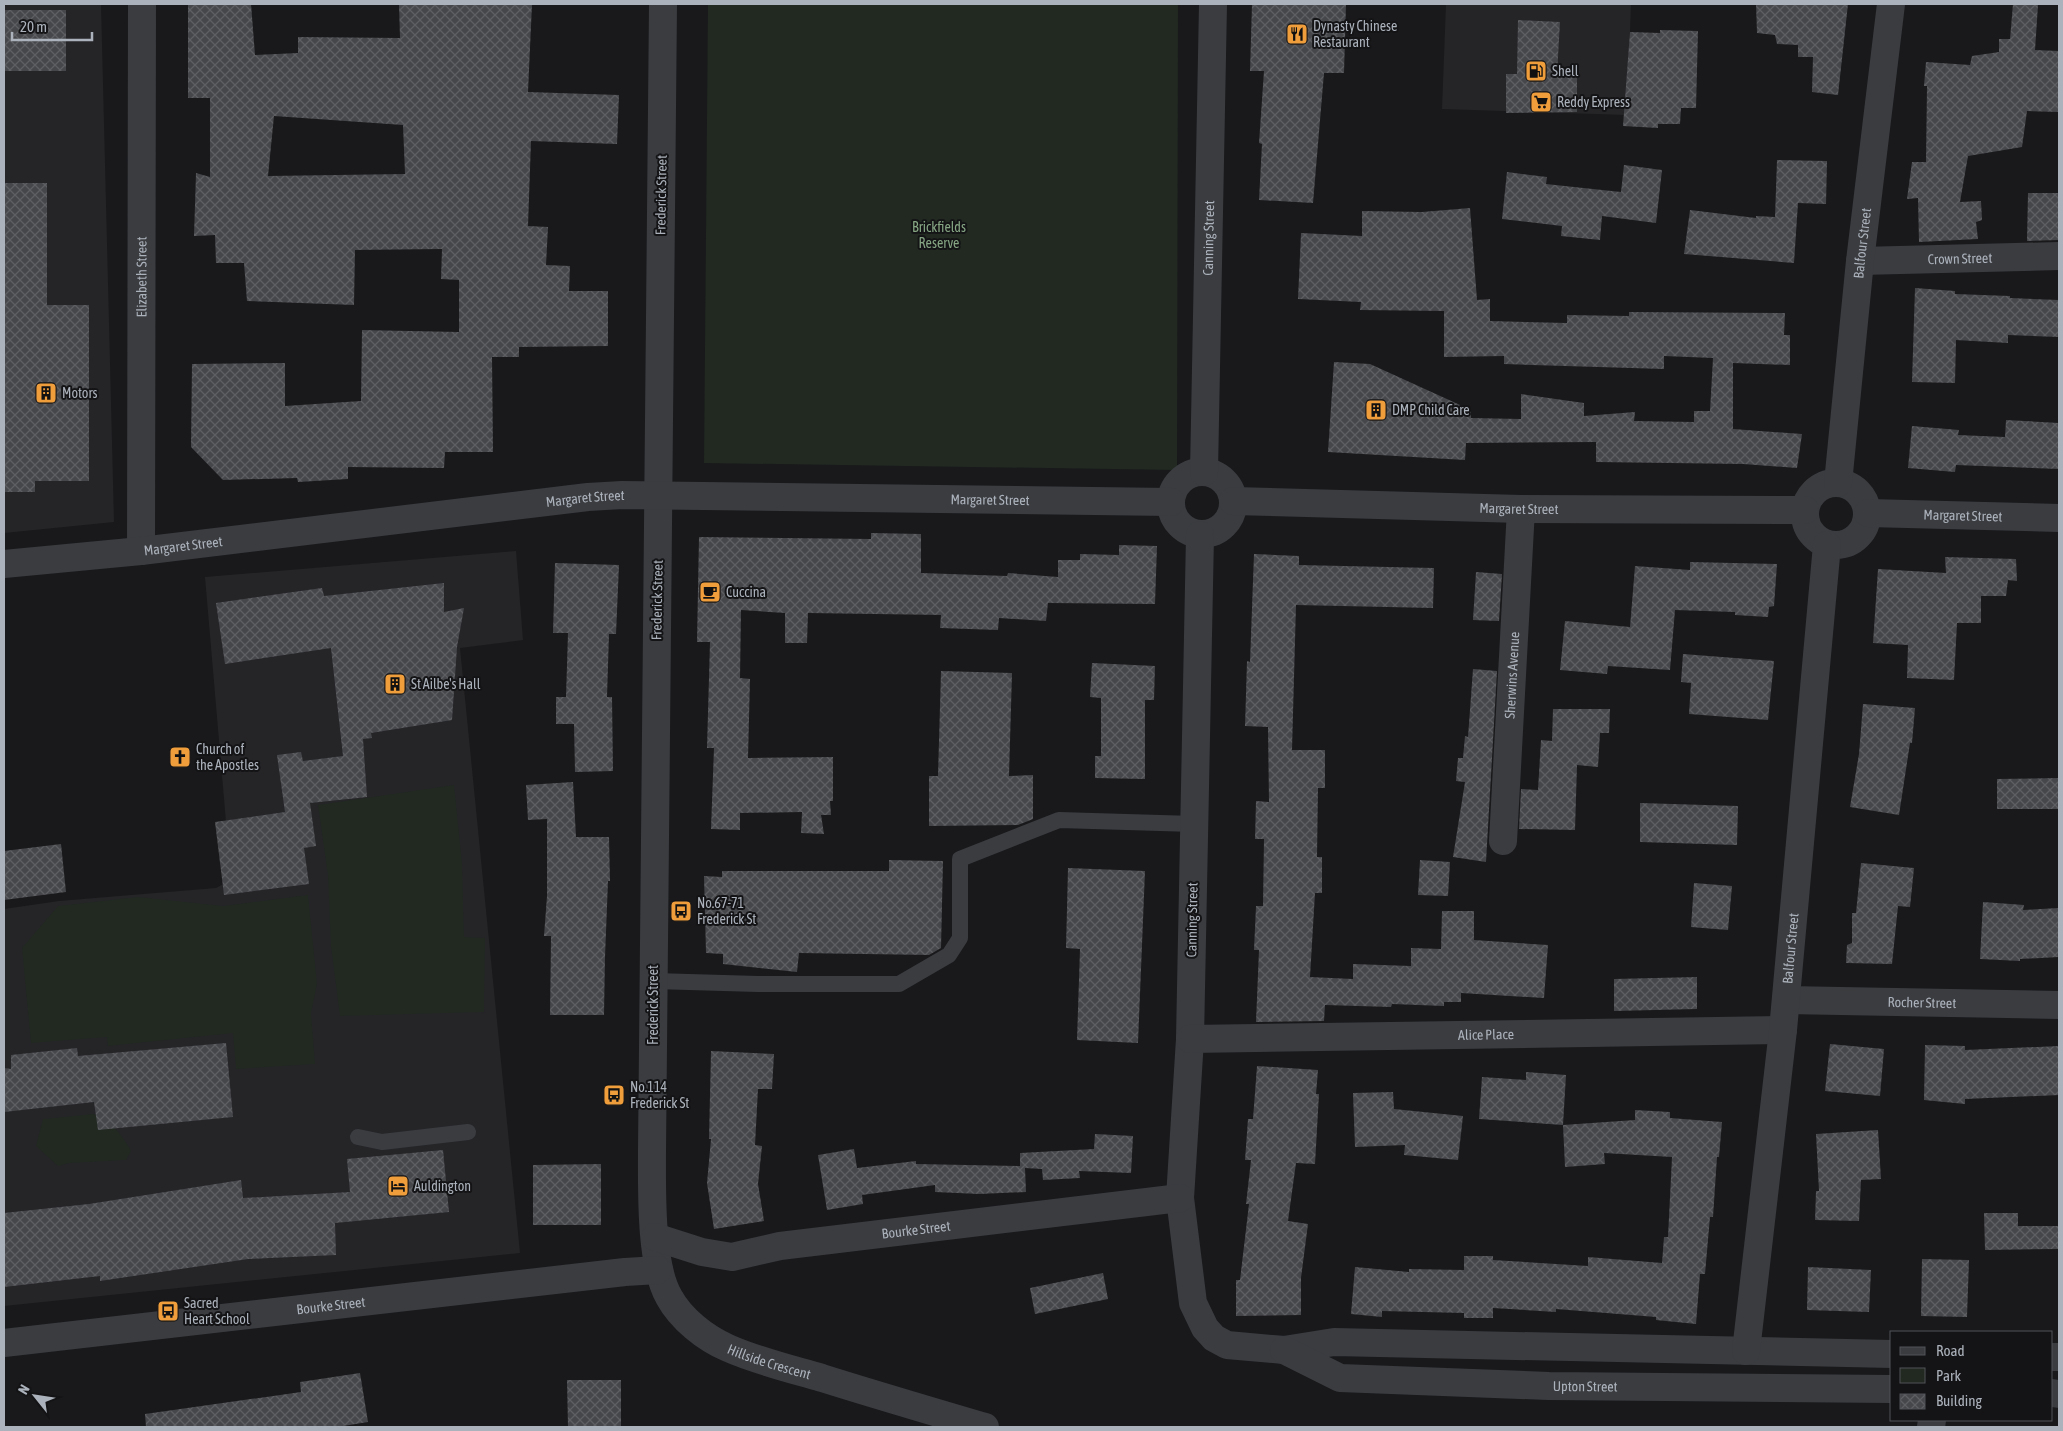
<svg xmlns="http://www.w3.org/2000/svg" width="2063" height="1431" viewBox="0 0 2063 1431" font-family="'Asap Condensed',sans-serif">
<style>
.built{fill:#252528}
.green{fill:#212921}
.building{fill:url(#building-cross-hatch);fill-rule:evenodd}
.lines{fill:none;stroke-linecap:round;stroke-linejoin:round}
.service{stroke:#3a3c40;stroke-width:16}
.minor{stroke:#3a3c40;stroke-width:28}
.labels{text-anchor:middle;stroke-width:4;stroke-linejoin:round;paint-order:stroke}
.poi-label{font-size:14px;fill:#acb2bb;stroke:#141416;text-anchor:start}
.street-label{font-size:14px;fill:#acb2bb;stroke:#141416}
.park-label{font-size:14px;fill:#85a583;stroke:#141416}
</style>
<defs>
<pattern id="building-cross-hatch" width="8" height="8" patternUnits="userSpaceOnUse" patternTransform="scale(1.25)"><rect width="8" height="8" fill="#46474b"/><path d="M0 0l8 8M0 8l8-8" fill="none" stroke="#5e5f63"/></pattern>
</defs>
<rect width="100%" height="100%" fill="#19191b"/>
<!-- built -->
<path class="built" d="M4 4H101L114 522 4 533Z
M1446 4H1631L1627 115 1442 109Z
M516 551 523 640 460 648 520 1253 4 1306V909L59 901 216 888 231 880 205 577Z"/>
<!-- green -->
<path class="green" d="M708 4H1178L1177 470 704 463Z
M454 785 462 864 464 937 485 938 484 1012 340 1016 331 947 328 876 318 805Z
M308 895 317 984 311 1013 315 1064 236 1069 233 1033 108 1046 107 1037 31 1043 22 948 58 906 138 897 223 906Z
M93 1114C108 1117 124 1137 131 1151L126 1160 69 1163 58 1166 36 1146 43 1119Z"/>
<!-- building -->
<path class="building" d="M188 4H251L255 55 298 53V37L400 38 399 4H532L528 92 619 95 617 144 531 141 528 226 548 227 546 265 570 266 569 291H608V346L519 347V357H492L493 452H445L444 468 348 467V479L298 482 297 478 223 480 191 447 192 364 285 363V406L361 401 362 330 459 332V280L441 279 442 249 355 250 354 305 247 301 244 263H216L215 235 194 236 196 173 210 177V98H188ZM274 116 403 125 405 174 268 176Z
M1252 4H1346L1344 73H1324L1313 203 1259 200 1262 144 1259 143 1264 71H1250Z
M1756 4H1848L1838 95 1812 92 1813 57H1798V45L1777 44 1775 35 1757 33Z
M2013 4 2038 5 2035 50 2059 51V112L2027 111 2022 147 1968 156 1960 202 1981 201 1982 220 1976 222 1978 239 1919 242 1918 198 1907 199 1912 162H1926L1927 86H1924L1926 62 1970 65 1972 56 1999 52V39H2010Z
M4 10H66V71H4Z
M1518 20 1560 22 1557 74 1577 73V112L1506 113V74H1517Z
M1660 30 1698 31 1696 108H1681L1680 124H1658V128L1623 126 1630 32 1660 33Z
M1777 160 1827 161 1826 204 1798 203 1794 263 1684 254 1690 210 1756 218V216L1775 217Z
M1624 165 1662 170 1656 223 1602 216 1600 240 1561 236 1562 226 1502 219 1507 172 1547 177 1546 184 1621 192Z
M4 183H47V305H89V481H35V492H4Z
M2028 193H2059V240L2027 241Z
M1470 208 1477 300 1490 299V321L1567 323V315L1629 316V312L1785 313 1784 335H1790V365L1733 363V429L1802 434 1797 468 1743 464 1596 462V442L1466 443 1465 460 1328 452 1334 362 1370 364 1471 410V418L1521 419V394L1584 403V416L1635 412 1634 421 1694 422V411H1710L1713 358 1664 356V369L1504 364V356L1444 357V311L1360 310 1361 302 1298 299 1301 233 1362 236V211L1422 212Z
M1915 288 1955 291V294L2010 296V298L2059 300V337L2008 335V343L1956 340 1955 383 1912 382Z
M2006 420 2059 423V469L1956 465 1955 472 1908 468 1912 426 1959 430 1958 435 2005 437Z
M871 533 921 534V573L1007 576 1008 573 1058 577V560H1080V554L1119 555V545L1157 546 1155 604 1048 603 1046 621 999 618 998 630 940 628 941 615 808 613 807 643H785V613L741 610 740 678 750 679 748 758 833 757V801H830L831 815H821L824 834 801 833 802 812 740 813V830L711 829 714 748H707L710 642H697L699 537 871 539Z
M1254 554 1299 556V565L1434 568 1433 608 1296 605 1292 750H1325V788H1318L1317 857H1322V893H1315L1310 977 1353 979V964L1411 966V948L1441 949 1442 911H1474V940L1548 945 1544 998 1461 993V1002H1444V1006L1392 1004 1391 1007 1325 1005 1324 1021 1256 1022 1259 950H1254L1256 906H1263L1264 839H1255L1256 801 1269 802 1268 727 1245 726 1247 661 1250 662Z
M1945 557 2016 559 2017 581 2008 580 2006 596H1981V623H1957L1954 680 1907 678 1908 645 1873 643 1878 569 1946 573Z
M1690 562 1777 564 1774 606 1769 607 1768 617 1735 615V612L1675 610 1670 670 1608 666 1607 674 1560 670 1565 621 1630 627 1635 566 1690 570Z
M555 563 619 565 616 634H609L607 697H612L613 771 575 772 574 724H556V697H566L568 633H553Z
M1476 572 1502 574 1499 621 1473 620Z
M444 583V612L464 608 457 647 452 720 371 733 372 738 363 739 367 797 310 803 316 846 304 848 309 884 224 895 215 822 285 812 277 755 301 752 303 761 343 756 331 648 225 664 216 603 322 588 324 596Z
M1683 654 1774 661 1768 720 1689 714 1691 683 1681 682Z
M1092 663 1155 666 1154 700H1145V779L1095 778V756H1101V698L1090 697Z
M1473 669 1497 671 1486 862 1453 857 1465 782 1456 781 1458 758H1463L1465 736 1468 737Z
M941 671 1012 673 1009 776 1033 775V819L1018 825 929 826V776H938Z
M1863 704 1915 708 1912 743H1910L1899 815 1850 807 1859 754Z
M1553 709H1610L1609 733H1600L1598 767 1577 765 1575 830 1519 829 1521 789 1538 790 1541 740 1552 741Z
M2059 778V809H1997V779Z
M573 782 576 837H609L610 881H608L605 957 604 1015H550L551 936H544L547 896V819L528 820 526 785Z
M1640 803 1738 806 1737 845 1640 842Z
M61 844 66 892 4 900V851Z
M889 860 943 861 941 948 929 955 799 953 797 972 723 964V954L706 953 704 876 722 877V871H889Z
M1420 860 1450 862 1448 896 1418 895Z
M1861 863 1914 868 1910 907 1898 906 1892 964 1846 963 1847 945 1852 943V913H1856Z
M1068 868 1145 871 1138 1043 1077 1040 1080 949 1066 948Z
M1694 883 1732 886 1728 930 1691 927Z
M1983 902 2024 905 2023 910 2059 908V957L2020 959V961L1980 959Z
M1697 977V1009L1614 1011V979Z
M226 1043 233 1117 98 1130 94 1102 4 1112V1068L11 1069V1055L77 1048 78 1056Z
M1830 1044 1884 1049 1880 1096 1825 1091Z
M1925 1045 1965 1046V1050L2059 1046V1095L1965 1099V1104L1924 1100Z
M711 1051 774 1054 772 1089H758L755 1145 762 1146 758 1184 764 1221 714 1229 707 1183 711 1139H709Z
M1257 1066 1318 1070 1316 1094H1319L1315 1164 1296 1163 1288 1221 1308 1224 1301 1278V1315L1236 1316V1280H1240L1249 1204H1246L1251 1160H1245L1248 1119H1253Z
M1526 1072 1566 1075 1563 1125 1479 1119 1482 1077 1526 1080Z
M1393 1092 1394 1109 1463 1116 1458 1160 1404 1155 1405 1145 1355 1147 1353 1093Z
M1635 1110 1670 1112V1118L1722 1122 1719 1157H1717L1713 1217H1710L1705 1274H1700L1696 1324 1656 1320V1317L1556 1309V1312L1493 1308V1318H1464V1313L1382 1311V1317L1351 1314 1355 1267 1409 1272V1269L1464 1270V1256H1493V1260L1588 1266V1257L1662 1263 1664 1237H1668L1672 1157 1604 1153 1605 1164 1565 1167 1563 1125 1635 1120Z
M1878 1130 1881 1179 1861 1180 1859 1221 1815 1220 1816 1191H1819L1816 1134Z
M1095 1134 1133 1136 1131 1173 1079 1171 1080 1178 1043 1180 1042 1169 1025 1168 1026 1192 979 1194 935 1192V1185L862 1195 863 1204 827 1210 818 1155 854 1149 857 1168 916 1161V1164L1020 1166V1153L1094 1149Z
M443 1150 449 1212 335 1223 336 1255 248 1259 100 1281V1276L4 1287V1213L89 1204 241 1180 243 1198 350 1192 347 1159Z
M601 1164V1225H533V1165Z
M1984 1213H2018V1226H2059V1249L1985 1250Z
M1922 1259 1969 1260 1967 1317 1921 1316Z
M1808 1267 1871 1270 1869 1312 1807 1310Z
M1103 1273 1108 1299 1035 1314 1030 1288Z
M360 1373 368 1422 337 1427H146L145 1414 301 1392 300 1382Z
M567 1380H621V1427H568Z"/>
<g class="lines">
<!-- service -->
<path class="service" d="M654 981 758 984H899L949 955 960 938V859L1059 820 1194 824
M358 1137 382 1142 468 1132"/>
<!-- minor -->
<g class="minor">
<path id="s1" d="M663 4 652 1151C652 1190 650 1264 669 1297 681 1319 705 1338 728 1348 757 1361 791 1369 822 1378 876 1395 931 1411 985 1427"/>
<path id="s2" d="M1860 261 2059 256"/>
<circle cx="1202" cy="503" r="31"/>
<path id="s3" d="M1204 472 1213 4"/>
<circle cx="1836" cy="514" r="31"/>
<path id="s4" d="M1838 483 1860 261 1891 4"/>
<path id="s5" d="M1233 501 1521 509 1805 510"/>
<path id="s6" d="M1868 513 2059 518"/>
<path d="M1200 535 1190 1039 1180 1198 1193 1303 1205 1328 1214 1338 1227 1345 1284 1350 1334 1342 1892 1354"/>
<path id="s7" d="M141 551 142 4"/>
<path id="s8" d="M4 564 141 551 588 497 622 495 1171 502"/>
<path id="s9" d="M1503 841 1521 509"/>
<path id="s10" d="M1786 1000 2059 1005"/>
<path id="s11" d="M1190 1039 1783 1030"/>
<path id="s12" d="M655 1237 702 1252 732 1257 780 1246 1180 1198"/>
<path id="s13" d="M4 1343 625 1272 658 1270"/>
<path id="s14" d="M1284 1350 1340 1378 1549 1386 1892 1389"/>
<path id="s15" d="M1746 1351 1783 1030 1827 545"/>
<path d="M2052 1357H2059"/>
<path d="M2052 1393 2059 1394"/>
<path d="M1931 1427 1932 1420"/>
</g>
</g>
<!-- icons -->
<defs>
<g id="restaurant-square" transform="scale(1.125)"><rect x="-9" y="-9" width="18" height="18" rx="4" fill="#f09e3c" stroke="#141416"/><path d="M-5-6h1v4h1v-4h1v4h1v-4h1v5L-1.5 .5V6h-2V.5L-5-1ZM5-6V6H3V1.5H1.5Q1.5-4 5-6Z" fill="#111"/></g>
<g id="fuel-square" transform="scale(1.125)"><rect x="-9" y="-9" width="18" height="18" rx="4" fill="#f09e3c" stroke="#141416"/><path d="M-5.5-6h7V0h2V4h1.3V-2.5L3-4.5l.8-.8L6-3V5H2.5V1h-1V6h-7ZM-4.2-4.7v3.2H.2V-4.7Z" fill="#111"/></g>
<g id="supermarket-square" transform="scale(1.125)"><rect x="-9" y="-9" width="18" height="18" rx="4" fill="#f09e3c" stroke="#141416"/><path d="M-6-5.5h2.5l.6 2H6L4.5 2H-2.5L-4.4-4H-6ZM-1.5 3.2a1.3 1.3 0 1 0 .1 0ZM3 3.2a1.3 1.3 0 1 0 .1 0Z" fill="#111"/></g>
<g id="building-square" transform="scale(1.125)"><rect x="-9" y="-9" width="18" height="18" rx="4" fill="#f09e3c" stroke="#141416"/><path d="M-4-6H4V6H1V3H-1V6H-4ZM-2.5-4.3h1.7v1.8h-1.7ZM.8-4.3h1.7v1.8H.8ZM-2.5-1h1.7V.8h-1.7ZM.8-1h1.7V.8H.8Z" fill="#111"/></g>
<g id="cafe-square" transform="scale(1.125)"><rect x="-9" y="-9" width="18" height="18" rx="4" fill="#f09e3c" stroke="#141416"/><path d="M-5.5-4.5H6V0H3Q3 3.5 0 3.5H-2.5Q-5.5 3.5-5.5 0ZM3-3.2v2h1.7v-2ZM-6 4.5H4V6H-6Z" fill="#111"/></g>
<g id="church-square" transform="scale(1.125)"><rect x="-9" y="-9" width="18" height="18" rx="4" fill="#f09e3c" stroke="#141416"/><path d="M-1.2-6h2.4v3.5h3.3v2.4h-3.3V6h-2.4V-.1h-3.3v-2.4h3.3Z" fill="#111"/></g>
<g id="bus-square" transform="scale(1.125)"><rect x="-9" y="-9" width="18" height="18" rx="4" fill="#f09e3c" stroke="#141416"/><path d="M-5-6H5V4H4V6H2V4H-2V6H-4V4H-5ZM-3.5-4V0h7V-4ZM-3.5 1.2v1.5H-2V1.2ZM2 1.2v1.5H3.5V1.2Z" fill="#111"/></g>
<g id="hotel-square" transform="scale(1.125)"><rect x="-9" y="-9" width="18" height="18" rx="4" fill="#f09e3c" stroke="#141416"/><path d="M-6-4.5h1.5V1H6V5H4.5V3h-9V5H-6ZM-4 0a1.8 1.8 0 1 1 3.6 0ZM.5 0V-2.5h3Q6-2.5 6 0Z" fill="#111"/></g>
</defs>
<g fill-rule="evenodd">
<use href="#restaurant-square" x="1297" y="34"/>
<use href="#fuel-square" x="1536" y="71"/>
<use href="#supermarket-square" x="1541" y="102"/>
<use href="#building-square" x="46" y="393"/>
<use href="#building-square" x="1376" y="410"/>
<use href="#cafe-square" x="710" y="592"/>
<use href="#building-square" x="395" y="684"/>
<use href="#church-square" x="180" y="757"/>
<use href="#bus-square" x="681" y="911"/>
<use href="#bus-square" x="614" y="1095"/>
<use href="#hotel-square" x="398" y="1186"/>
<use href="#bus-square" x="168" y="1311"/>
</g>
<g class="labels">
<!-- poi labels -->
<g class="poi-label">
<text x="1313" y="31">Dynasty Chinese<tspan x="1313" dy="16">Restaurant</tspan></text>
<text x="1552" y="76">Shell</text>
<text x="1557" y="107">Reddy Express</text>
<text x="62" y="398">Motors</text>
<text x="1392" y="415">DMP Child Care</text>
<text x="726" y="597">Cuccina</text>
<text x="411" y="689">St Ailbe's Hall</text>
<text x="196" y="754">Church of<tspan x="196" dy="16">the Apostles</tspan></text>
<text x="697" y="908">No.67-71<tspan x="697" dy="16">Frederick St</tspan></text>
<text x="630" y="1092">No.114<tspan x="630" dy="16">Frederick St</tspan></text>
<text x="414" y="1191">Auldington</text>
<text x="184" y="1308">Sacred<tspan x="184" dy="16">Heart School</tspan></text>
</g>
<!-- street labels -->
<g class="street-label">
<text transform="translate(661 195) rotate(-89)" y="5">Frederick Street</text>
<text dy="5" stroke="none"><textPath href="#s3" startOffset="234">Canning Street</textPath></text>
<text dy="5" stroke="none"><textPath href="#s4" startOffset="241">Balfour Street</textPath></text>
<text dy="5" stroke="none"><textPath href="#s2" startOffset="100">Crown Street</textPath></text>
<text dy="5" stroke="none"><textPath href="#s7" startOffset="274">Elizabeth Street</textPath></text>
<text dy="5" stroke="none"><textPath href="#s8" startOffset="585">Margaret Street</textPath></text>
<text dy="5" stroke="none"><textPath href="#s8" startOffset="990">Margaret Street</textPath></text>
<text dy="5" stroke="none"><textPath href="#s5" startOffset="286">Margaret Street</textPath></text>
<text dy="5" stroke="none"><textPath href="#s6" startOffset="95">Margaret Street</textPath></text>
<text dy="5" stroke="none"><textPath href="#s8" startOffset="180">Margaret Street</textPath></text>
<text transform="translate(657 600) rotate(-89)" y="5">Frederick Street</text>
<text dy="5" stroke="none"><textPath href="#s9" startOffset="166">Sherwins Avenue</textPath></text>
<text transform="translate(1192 920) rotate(-89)" y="5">Canning Street</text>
<text dy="5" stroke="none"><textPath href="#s15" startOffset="405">Balfour Street</textPath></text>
<text dy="5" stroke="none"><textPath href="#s10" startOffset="136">Rocher Street</textPath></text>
<text transform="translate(653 1005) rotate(-90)" y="5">Frederick Street</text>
<text dy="5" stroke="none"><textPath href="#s11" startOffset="296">Alice Place</textPath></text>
<text dy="5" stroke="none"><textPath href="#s12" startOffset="266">Bourke Street</textPath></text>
<text dy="5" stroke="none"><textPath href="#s13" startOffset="329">Bourke Street</textPath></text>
<text dy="5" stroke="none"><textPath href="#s1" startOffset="1418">Hillside Crescent</textPath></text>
<text dy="5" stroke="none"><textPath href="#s14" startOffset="308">Upton Street</textPath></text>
</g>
<!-- park labels -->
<g class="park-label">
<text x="939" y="232">Brickfields<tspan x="939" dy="16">Reserve</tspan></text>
</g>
</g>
<!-- border -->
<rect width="2063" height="1431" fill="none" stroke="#acb2bb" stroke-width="10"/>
<!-- legend -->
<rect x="1890" y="1331" width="162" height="90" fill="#141416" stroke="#515358"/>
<rect x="1900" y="1347" width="25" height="8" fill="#3a3c40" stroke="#515358"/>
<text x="1936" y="1356" font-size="15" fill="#acb2bb">Road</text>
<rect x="1900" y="1368" width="25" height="15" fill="#212921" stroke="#515358"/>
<text x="1936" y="1381" font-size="15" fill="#acb2bb">Park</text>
<rect x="1900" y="1394" width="25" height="15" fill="url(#building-cross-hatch)" stroke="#515358"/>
<text x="1936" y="1406" font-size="15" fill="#acb2bb">Building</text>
<!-- north arrow -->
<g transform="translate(35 1396) rotate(300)" stroke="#141416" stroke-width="4" paint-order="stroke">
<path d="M0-4L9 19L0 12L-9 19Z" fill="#acb2bb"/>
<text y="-8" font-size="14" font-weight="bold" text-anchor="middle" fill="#acb2bb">N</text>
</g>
<!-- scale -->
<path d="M12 32v8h80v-8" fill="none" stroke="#acb2bb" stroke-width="2.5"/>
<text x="20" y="32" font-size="15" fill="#acb2bb" stroke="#141416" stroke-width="4" paint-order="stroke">20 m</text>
</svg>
